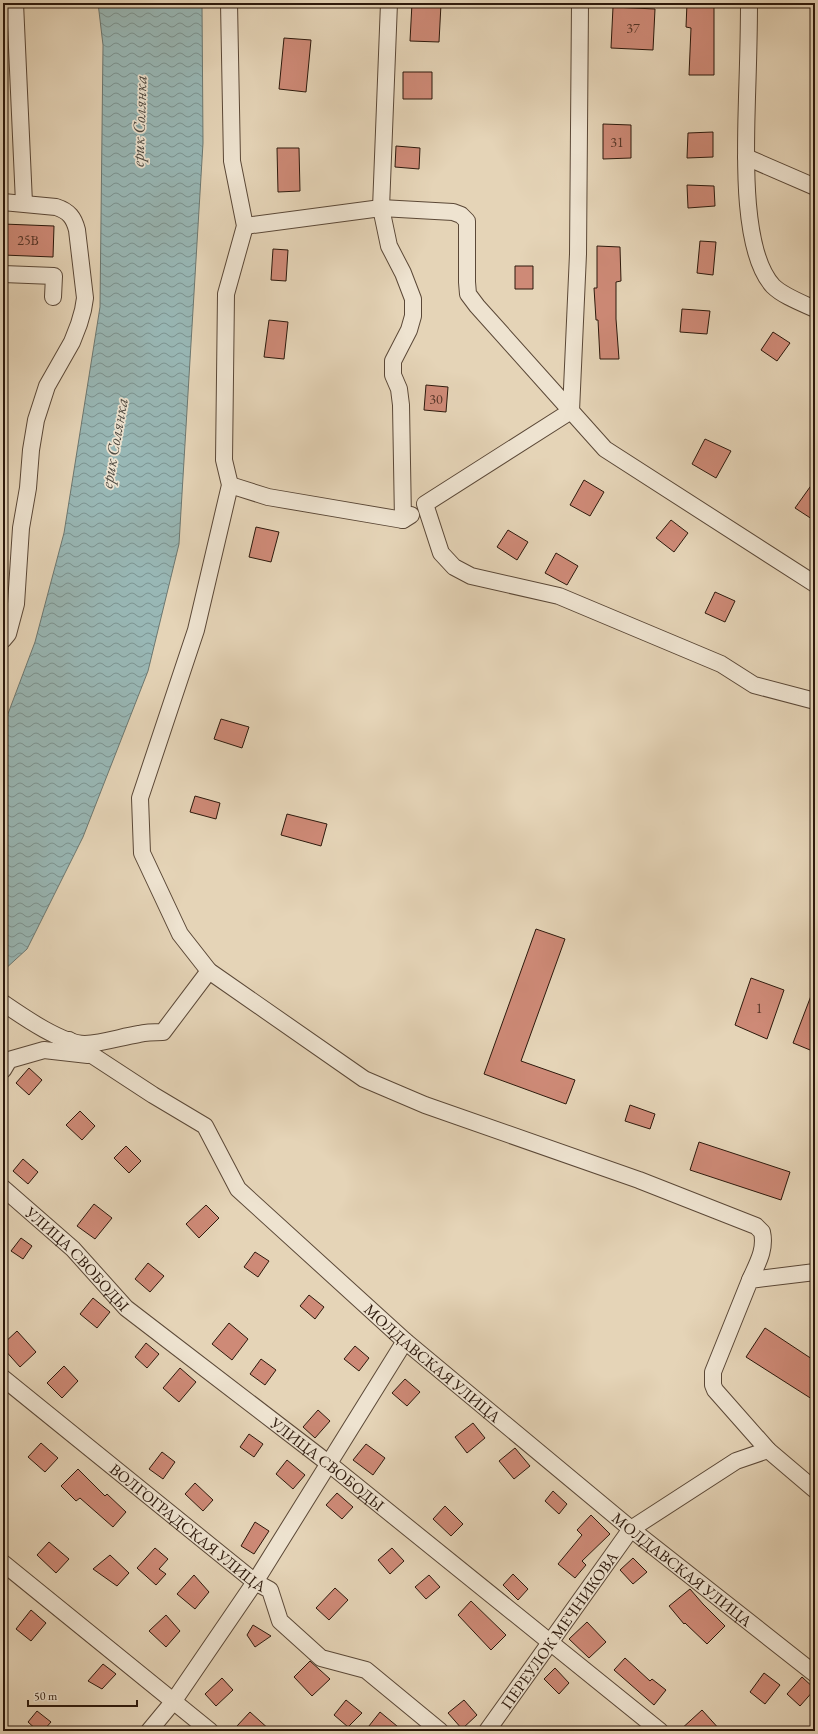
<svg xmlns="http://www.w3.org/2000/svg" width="818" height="1734" viewBox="0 0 818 1734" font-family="'EB Garamond',serif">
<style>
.water{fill:url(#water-waves);stroke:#6d7871}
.building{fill:#ce8a77;stroke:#2d190c}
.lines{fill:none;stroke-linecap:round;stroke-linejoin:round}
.minor-casing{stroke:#5b4837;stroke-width:18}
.minor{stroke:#eee3d0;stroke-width:16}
.labels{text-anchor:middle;stroke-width:3.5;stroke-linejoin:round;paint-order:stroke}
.number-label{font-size:14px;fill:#553527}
.street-label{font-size:16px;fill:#2d190c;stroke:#eee3d0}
.water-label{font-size:17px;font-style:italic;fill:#4d483f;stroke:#eee3d0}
</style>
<defs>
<pattern id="water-waves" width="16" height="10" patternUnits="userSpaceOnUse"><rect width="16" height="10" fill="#98b7b5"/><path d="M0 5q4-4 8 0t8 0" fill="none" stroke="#7c9492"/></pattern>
</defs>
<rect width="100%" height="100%" fill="#e5d4b7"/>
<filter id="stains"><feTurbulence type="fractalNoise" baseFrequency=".005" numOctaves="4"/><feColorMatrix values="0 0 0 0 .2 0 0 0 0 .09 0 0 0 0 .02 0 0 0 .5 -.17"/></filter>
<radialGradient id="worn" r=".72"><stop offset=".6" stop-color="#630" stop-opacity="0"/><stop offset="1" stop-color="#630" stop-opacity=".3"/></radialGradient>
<!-- water -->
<path class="water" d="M98 3H202L203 143 179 544 148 671 83 837 27 949 3 971V727L35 642 64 533 100 307 103 45Z"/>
<!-- building -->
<path class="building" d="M412 3 441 4 439 42 410 41Z
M687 3H714V75H689L691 28 686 27Z
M613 7 655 9 653 50 611 48Z
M284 38 311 40 306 92 279 89Z
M403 72H432V99H403Z
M603 124 631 125V158L603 159Z
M713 132V157L687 158 688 133Z
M396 146 420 148 419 169 395 167Z
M277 148H299L300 191 278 192Z
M687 185 714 186 715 206 688 208Z
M3 224 54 226 53 257 3 255Z
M700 241 716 242 713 275 697 273Z
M597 246 620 247 621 281 616 282V319L619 359H600L598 320H596L594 288H597Z
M273 249 288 250 286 281 271 280Z
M515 266H533V289H515Z
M682 309 710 311 707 334 680 332Z
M269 320 288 322 284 359 264 357Z
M773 332 790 343 777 361 761 350Z
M426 385 448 387 446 412 424 410Z
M705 439 731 451 716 478 692 464Z
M584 480 604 492 590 516 570 505Z
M815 480V521L795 508Z
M671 520 688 533 674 552 656 538Z
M256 527 279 532 271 562 249 557Z
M508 530 528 542 517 560 497 547Z
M556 553 578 566 567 585 545 573Z
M715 592 735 601 725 622 705 613Z
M221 719 249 727 242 748 214 739Z
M195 796 220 803 216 819 190 812Z
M287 814 327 824 321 846 281 835Z
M536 929 565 939 521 1061 575 1080 566 1104 484 1074Z
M751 978 784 990 767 1039 735 1025Z
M814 988H815V1052L793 1043Z
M29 1068 42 1080 29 1095 16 1083Z
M630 1105 655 1114 650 1129 625 1121Z
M80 1111 95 1126 82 1140 66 1125Z
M699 1142 790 1172 781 1200 690 1170Z
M126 1146 141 1161 129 1173 114 1158Z
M23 1159 38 1172 28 1184 13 1171Z
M94 1204 112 1218 95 1239 77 1226Z
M206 1205 219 1218 199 1238 186 1224Z
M21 1238 32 1246 23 1259 11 1251Z
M255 1252 269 1261 258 1277 244 1267Z
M148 1263 164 1276 150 1292 135 1279Z
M309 1295 324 1307 315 1319 300 1306Z
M93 1298 110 1312 97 1328 80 1314Z
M229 1323 248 1339 232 1360 212 1344Z
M765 1328 815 1361V1401L746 1357Z
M17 1331 36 1352 20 1367 3 1348V1344Z
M146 1343 159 1354 147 1368 135 1357Z
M355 1346 369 1358 359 1371 344 1359Z
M261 1359 276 1370 265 1385 250 1374Z
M64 1366 78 1381 62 1398 47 1383Z
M180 1368 196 1382 179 1402 163 1388Z
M405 1379 420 1392 407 1406 392 1393Z
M318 1410 330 1421 315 1438 303 1427Z
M473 1423 485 1438 467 1453 455 1437Z
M249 1434 263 1444 254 1457 240 1447Z
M41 1443 58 1458 45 1472 28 1457Z
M366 1444 385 1458 373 1475 353 1460Z
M515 1448 530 1466 514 1479 499 1461Z
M162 1452 175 1462 163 1479 149 1469Z
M287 1460 305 1475 293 1489 276 1474Z
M78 1469 105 1496 107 1494 126 1512 113 1527 80 1498 76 1501 61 1486Z
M195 1483 213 1500 203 1511 185 1494Z
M553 1491 567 1504 559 1514 545 1501Z
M337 1493 353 1507 342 1519 326 1505Z
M445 1506 463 1524 451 1536 433 1519Z
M591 1515 610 1534 582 1561 586 1565 575 1578 558 1564 582 1535 577 1530Z
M255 1522 269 1531 254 1554 241 1546Z
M49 1542 69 1559 56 1573 37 1555Z
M155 1548 168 1559 159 1569 166 1574 156 1585 137 1568Z
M392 1548 404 1561 390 1574 378 1560Z
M110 1555 129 1573 117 1586 93 1569Z
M633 1558 647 1572 633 1584 620 1570Z
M513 1574 528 1589 518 1600 503 1585Z
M194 1575 209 1592 195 1609 177 1594Z
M429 1575 440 1587 426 1599 415 1587Z
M335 1588 348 1600 329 1620 316 1608Z
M690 1589 703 1604 725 1626 707 1644 685 1623 684 1624 669 1606Z
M471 1601 506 1635 491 1650 458 1615Z
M31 1610 46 1623 31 1641 16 1629Z
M166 1615 180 1631 166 1647 149 1631Z
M587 1622 606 1642 589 1658 569 1639Z
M253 1625 271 1636 255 1647 247 1635Z
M625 1658 650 1681 652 1679 666 1690 654 1705 614 1670Z
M310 1661 330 1679 312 1696 294 1677Z
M103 1664 116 1674 102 1689 88 1681Z
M555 1668 569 1683 559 1694 544 1679Z
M764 1673 780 1685 765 1704 750 1692Z
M802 1677 815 1689 800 1706 787 1694Z
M222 1678 233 1690 216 1706 205 1694Z
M346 1700 362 1713 348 1727 334 1715Z
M464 1700 477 1715 462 1729 448 1713Z
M702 1710 721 1731H679Z
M37 1711 51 1722 43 1731H38L28 1722Z
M250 1712 271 1731H243L237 1726Z
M380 1712 403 1731H365Z"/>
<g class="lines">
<!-- minor casing -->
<g class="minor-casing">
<g id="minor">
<path d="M15 3 24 203"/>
<path d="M229 3 232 161 245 226 226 294 224 460 230 485 196 630 140 798 142 853 180 934 209 971 364 1079 425 1105 639 1180 756 1226 762 1232C766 1250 757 1264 750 1280"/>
<path d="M389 3 381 208 389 246 403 273 413 299V316L409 330 393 361V375L399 389 401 405 403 520"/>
<path d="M580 3 578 254 571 411 605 449 815 584"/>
<path d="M749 3C749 34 748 66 747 97 746 143 740 250 773 286 783 296 802 303 815 309"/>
<path d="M746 157 815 187"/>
<path d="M3 202 56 207C69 211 74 218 77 230L85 298 83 310 79 324 72 342 47 386 36 420 31 450 28 488 21 528 16 604 8 634 3 640"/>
<path d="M245 226 381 208 453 212 461 215 467 221V282L468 294 477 306 571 411 425 504 441 553 454 567 471 576 559 596 721 664 754 685 815 701"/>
<path d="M3 274 54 276 53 297"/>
<path d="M230 485 268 497 403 520 411 515"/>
<path d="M3 1003C22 1016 62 1044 85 1044 103 1043 121 1037 139 1034 147 1032 155 1032 163 1032L209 971"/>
<path id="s1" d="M69 1040 153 1095 205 1126 238 1189 405 1341 631 1529 815 1674"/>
<path d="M3 1070 9 1060 44 1050 88 1055"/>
<path id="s2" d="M3 1188 73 1249 126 1308 328 1463 660 1731"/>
<path id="s3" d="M3 1378 255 1582 270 1590 280 1621 321 1658 366 1670 440 1731"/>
<path d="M768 1450 715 1390 713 1385V1372L750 1280 815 1272"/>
<path d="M3 1563 210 1731"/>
<path d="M149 1731 173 1702 255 1582 405 1341"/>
<path id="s4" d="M487 1731 631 1529 736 1461 768 1450 815 1490"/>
</g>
</g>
<!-- minor -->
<use href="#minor" class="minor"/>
</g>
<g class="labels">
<!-- number labels -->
<g class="number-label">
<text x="633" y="33">37</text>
<text x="617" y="147">31</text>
<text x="28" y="245">25В</text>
<text x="436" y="404">30</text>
<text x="759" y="1013">1</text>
</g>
<!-- street labels -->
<g class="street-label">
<text dy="6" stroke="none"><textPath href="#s2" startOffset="103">УЛИЦА СВОБОДЫ</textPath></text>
<text dy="6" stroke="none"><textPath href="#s1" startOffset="493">МОЛДАВСКАЯ УЛИЦА</textPath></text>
<text dy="6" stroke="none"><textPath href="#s2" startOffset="427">УЛИЦА СВОБОДЫ</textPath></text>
<text dy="6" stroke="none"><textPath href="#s3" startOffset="238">ВОЛГОГРАДСКАЯ УЛИЦА</textPath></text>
<text dy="6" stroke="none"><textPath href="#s1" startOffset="817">МОЛДАВСКАЯ УЛИЦА</textPath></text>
<text dy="6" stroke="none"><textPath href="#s4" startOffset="124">ПЕРЕУЛОК МЕЧНИКОВА</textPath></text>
</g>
<!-- water labels -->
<g class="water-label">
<text transform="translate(139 121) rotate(-88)" y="6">ерик Солянка</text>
<text transform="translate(114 443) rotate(-80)" y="6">ерик Солянка</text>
</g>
</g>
<!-- margin -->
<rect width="818" height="1734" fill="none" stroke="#e5d4b7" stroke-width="16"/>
<rect x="4" y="4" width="810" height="1726" fill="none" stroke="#2d190c" stroke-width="2"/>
<rect x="8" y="8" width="802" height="1718" fill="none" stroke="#2d190c"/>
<!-- scale -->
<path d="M28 1700v6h109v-6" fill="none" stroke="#2d190c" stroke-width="2"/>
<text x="34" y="1700" font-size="12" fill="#2d190c" stroke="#eee3d0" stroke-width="3" paint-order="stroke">50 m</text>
<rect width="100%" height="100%" filter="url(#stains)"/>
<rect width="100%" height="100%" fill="url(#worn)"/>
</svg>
